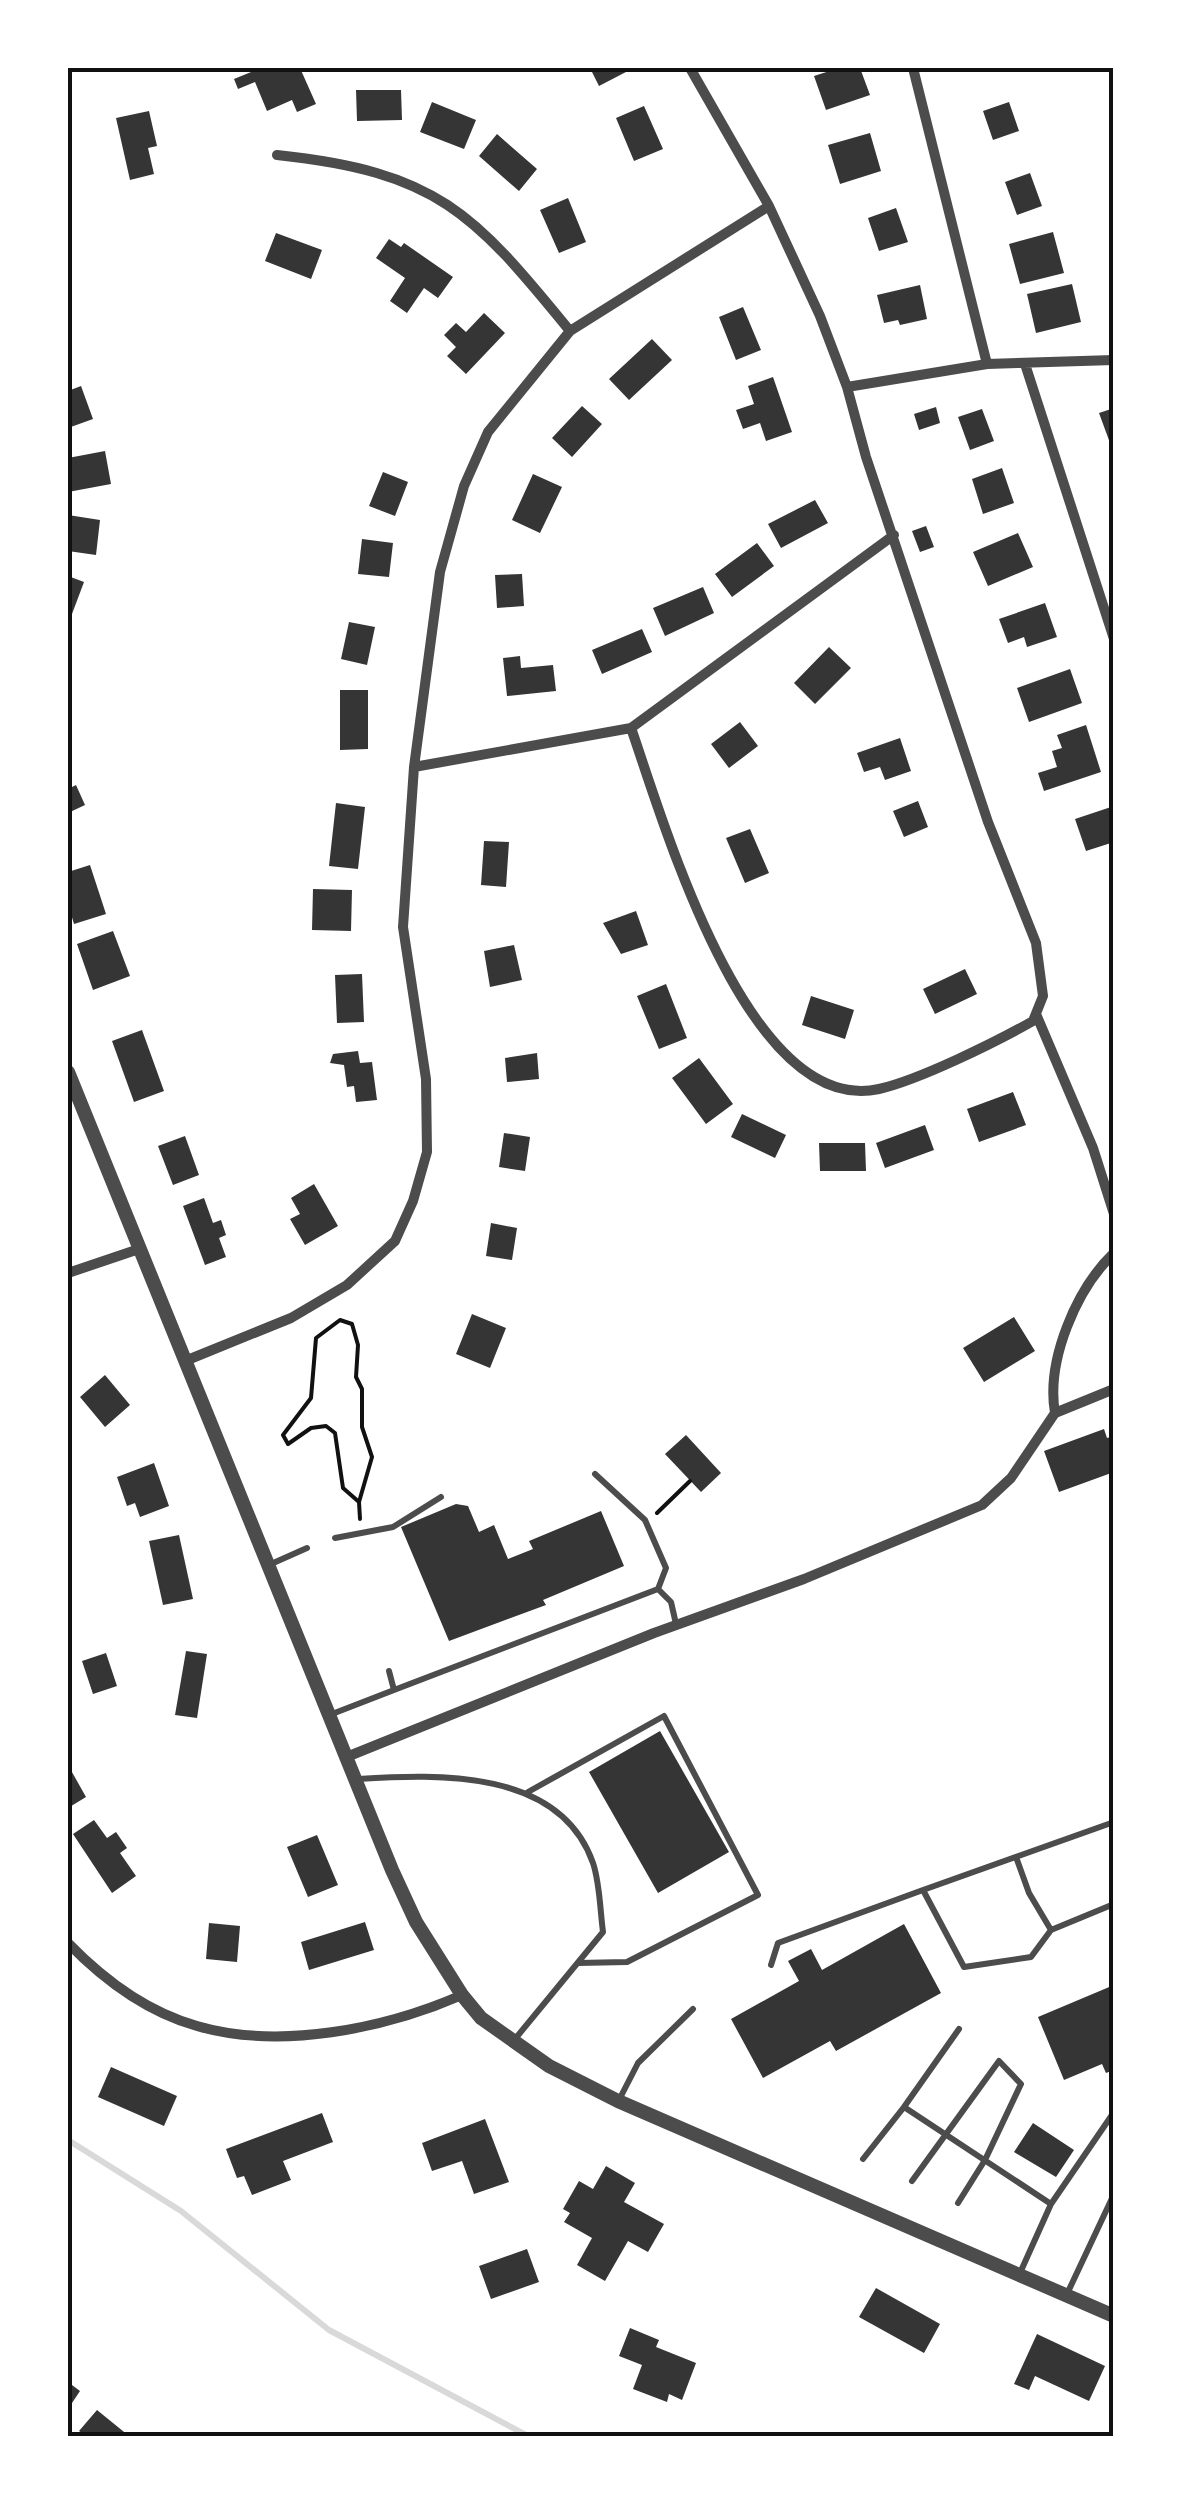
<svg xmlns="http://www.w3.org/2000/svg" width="1181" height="2504" viewBox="0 0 1181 2504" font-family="'Times New Roman',serif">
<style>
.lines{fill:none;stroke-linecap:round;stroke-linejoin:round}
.stream{stroke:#d9d9d9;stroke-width:6}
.building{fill:#353535}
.path{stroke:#111;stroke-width:4}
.service{stroke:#4c4c4c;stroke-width:6}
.minor{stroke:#4c4c4c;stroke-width:10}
.tertiary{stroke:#4c4c4c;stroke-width:14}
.neatline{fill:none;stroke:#111;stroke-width:4}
</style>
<rect width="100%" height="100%" fill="#fff"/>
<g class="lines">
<!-- stream -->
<path class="stream" d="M68 2140 181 2211 329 2330 528 2436"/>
</g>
<!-- building -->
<path class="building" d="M261 68H300L316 104 297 112 292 100 267 111 255 82 238 89 234 79Z
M590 68H624L626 72 599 86Z
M839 68H860L870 95 826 110 814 76Z
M356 90H401L402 120 357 121Z
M432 102 476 120 464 149 420 132Z
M1009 102 1019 131 993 140 983 111Z
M644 106 663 149 634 161 616 118Z
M149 111 157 146 148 148 154 174 130 180 116 118Z
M870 133 881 171 840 184 828 145Z
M497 134 537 169 519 191 479 156Z
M1030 173 1042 206 1017 215 1005 182Z
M568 198 586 242 559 253 540 210Z
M896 208 908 242 879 251 868 218Z
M1053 232 1064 273 1020 284 1009 244Z
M276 233 322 250 311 279 265 261Z
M389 239 401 247 404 243 453 277 438 298 424 288 407 313 390 301 405 278 376 258Z
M1072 284 1081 322 1036 333 1027 294Z
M920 285 927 319 900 325 898 320 884 323 877 295Z
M743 307 761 350 736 360 719 317Z
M484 313 505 333 466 374 447 356 456 347 444 335 456 323 466 332Z
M652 339 672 360 629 400 609 379Z
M773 377 792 432 766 441 760 423 743 429 736 410 754 404 748 386Z
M81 386 93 419 68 428V391Z
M582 406 602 424 572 457 552 438Z
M936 407 940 423 919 430 914 414Z
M1114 408V442L1110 443 1099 413Z
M982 409 994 441 970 450 958 417Z
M105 451 111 484 68 492V458Z
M1002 468 1014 503 983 514 972 479Z
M383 472 408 482 395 516 369 506Z
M533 474 562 487 540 533 512 520Z
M815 500 828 523 781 548 768 524Z
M68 515 100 520 96 555 68 551Z
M926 526 934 547 920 552 912 531Z
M1018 533 1033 567 988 586 973 552Z
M362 539 393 543 389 577 358 574Z
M757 543 774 566 732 597 715 574Z
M522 574 524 606 497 608 495 575Z
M68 576 84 582 72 614 68 612Z
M703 587 714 613 665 636 653 608Z
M1045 603 1057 637 1027 647 1024 637 1008 643 999 619Z
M349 622 375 627 367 665 341 659Z
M642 629 652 652 602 674 592 650Z
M829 647 851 668 815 704 794 683Z
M520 656 521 668 553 665 556 691 507 696 503 658Z
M1070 669 1082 703 1029 722 1017 688Z
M340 690H368V749L340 750Z
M740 722 758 746 729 768 711 744Z
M1086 725 1101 772 1044 791 1038 773 1057 767 1052 751 1062 748 1057 735Z
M900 738 911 771 885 780 880 767 864 772 857 753Z
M76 785 85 805 68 813V789Z
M918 801 928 827 904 837 893 811Z
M336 803 365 807 358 869 329 866Z
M1114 806V842L1086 851 1075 819Z
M750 829 769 873 745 883 726 838Z
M484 841 509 842 506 887 481 885Z
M90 865 106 914 74 924 68 904V872Z
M313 889 352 890 351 931 312 930Z
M636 911 648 945 621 954 603 923Z
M113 931 130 976 93 990 77 944Z
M514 945 522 980 490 987 484 951Z
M965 969 977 994 935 1014 923 989Z
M362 974 364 1022 337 1023 335 975Z
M666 984 687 1038 659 1049 637 996Z
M811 996 854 1010 845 1039 802 1025Z
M142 1030 164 1091 134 1102 112 1041Z
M358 1051 360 1063 372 1062 377 1100 356 1102 354 1086 347 1087 344 1065 330 1063 333 1054Z
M537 1053 539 1079 507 1082 505 1058Z
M699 1058 733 1104 706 1124 672 1078Z
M1013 1092 1026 1125 979 1142 967 1109Z
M742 1114 786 1135 775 1158 731 1137Z
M925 1125 934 1150 885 1168 876 1143Z
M504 1133 530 1137 525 1171 499 1167Z
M185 1136 199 1175 173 1185 158 1146Z
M819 1143H865L866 1171H820Z
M314 1184 338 1226 305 1245 290 1219 300 1214 291 1198Z
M204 1198 213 1223 221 1220 226 1235 219 1238 226 1257 205 1265 183 1206Z
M491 1223 517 1228 512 1260 486 1256Z
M472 1314 506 1328 490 1368 456 1354Z
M1014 1317 1035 1351 984 1382 963 1348Z
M105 1375 130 1405 105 1427 80 1397Z
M1104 1429 1107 1438 1114 1436V1472L1059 1492 1044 1451Z
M686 1435 721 1473 701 1492 665 1454Z
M154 1463 169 1506 140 1517 135 1503 127 1506 117 1477Z
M456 1504 468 1506 479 1532 494 1525 508 1559 533 1549 529 1541 601 1511 624 1566 543 1600 546 1605 449 1641 401 1527Z
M179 1535 193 1599 163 1605 149 1541Z
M186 1651 207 1654 197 1718 175 1715Z
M106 1653 117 1686 93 1694 82 1661Z
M660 1731 729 1852 658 1893 589 1772Z
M68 1765 86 1797 68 1808Z
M94 1820 107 1838 116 1832 127 1848 120 1853 136 1876 112 1893 73 1834Z
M317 1835 338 1885 308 1897 287 1847Z
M365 1922 374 1950 309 1970 301 1942Z
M209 1923 240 1926 237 1962 206 1959Z
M904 1924 941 1993 836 2051 830 2041 763 2078 731 2019 799 1981 788 1961 811 1949 822 1970Z
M1114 1985V2070L1106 2073 1102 2064 1064 2080 1038 2017Z
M111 2067 177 2096 164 2126 98 2097Z
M322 2113 333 2142 283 2161 291 2180 252 2195 244 2176 237 2178 226 2149Z
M485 2119 509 2182 474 2194 462 2161 432 2171 422 2143Z
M1033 2123 1074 2150 1056 2177 1014 2152Z
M606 2166 635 2183 624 2202 664 2224 648 2252 628 2241 605 2281 577 2265 592 2238 564 2222 570 2213 563 2209 579 2181 593 2189Z
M527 2249 539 2282 491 2299 479 2266Z
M876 2288 940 2324 924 2353 859 2317Z
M630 2328 659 2340 656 2347 696 2363 682 2400 669 2394 667 2402 633 2389 642 2365 619 2356Z
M1037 2334 1105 2366 1089 2401 1035 2376 1029 2390 1014 2384Z
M68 2382 80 2391 68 2409Z
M97 2410 129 2436H86L79 2431Z"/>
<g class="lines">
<!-- path -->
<path class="path" d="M359 1502 343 1488 335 1433 326 1426 311 1428 288 1444 283 1435 311 1398 316 1338 340 1320 352 1324 358 1345 356 1377 362 1389V1427L372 1457 359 1502 360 1519
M657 1513 690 1481"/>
<!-- service -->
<path class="service" d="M335 1538 393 1527 441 1497
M271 1564 307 1548
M658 1589 671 1602 676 1624
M394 1690 658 1589 666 1568 645 1520 595 1474
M332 1714 394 1690 389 1671
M358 1779C439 1774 560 1769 593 1863 600 1884 600 1910 603 1932L515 2039
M528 1792 664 1716 758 1895 627 1962 578 1963
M1016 1857 1029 1893 1051 1930 1114 1904
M923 1890 1114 1822
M771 1965 778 1943 923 1890 964 1967 1031 1957 1051 1930
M959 2029 904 2107 1051 2204 1020 2273
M619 2100 638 2063 693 2009
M863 2159 904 2107
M912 2181 999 2061 1021 2084 985 2160 958 2203
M1051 2204 1114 2112
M1067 2294 1114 2194"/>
<!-- minor -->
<path class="minor" d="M913 68 987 364
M277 155C437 172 473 212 570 331
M1025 364 1114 639
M847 387 987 364 1114 360
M631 728C663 819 747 1118 879 1089 919 1080 996 1042 1033 1021L1043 996 1036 943 988 822 866 457 847 387 820 316 769 206 690 68
M414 767 631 728 894 535
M1036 1014 1093 1148 1114 1214
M68 1273 139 1249
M185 1361 291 1318 347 1285 395 1241 413 1201 427 1152 426 1079 403 927 414 767 440 572 464 486 488 432 570 331 769 206
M1055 1413C1046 1361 1076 1289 1114 1253
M1055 1413 1114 1389
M349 1756 654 1633 804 1579 982 1505 1011 1478 1055 1413
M68 1943C103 1979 147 2012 197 2026 280 2050 384 2029 462 1995"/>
<!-- tertiary -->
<path class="tertiary" d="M68 1072 392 1870 416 1922 462 1995 481 2018 549 2066 618 2101 1114 2316"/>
</g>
<!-- border -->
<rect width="1181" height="2504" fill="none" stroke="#ffffff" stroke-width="140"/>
<rect x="70" y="70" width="1041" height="2364" class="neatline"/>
</svg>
